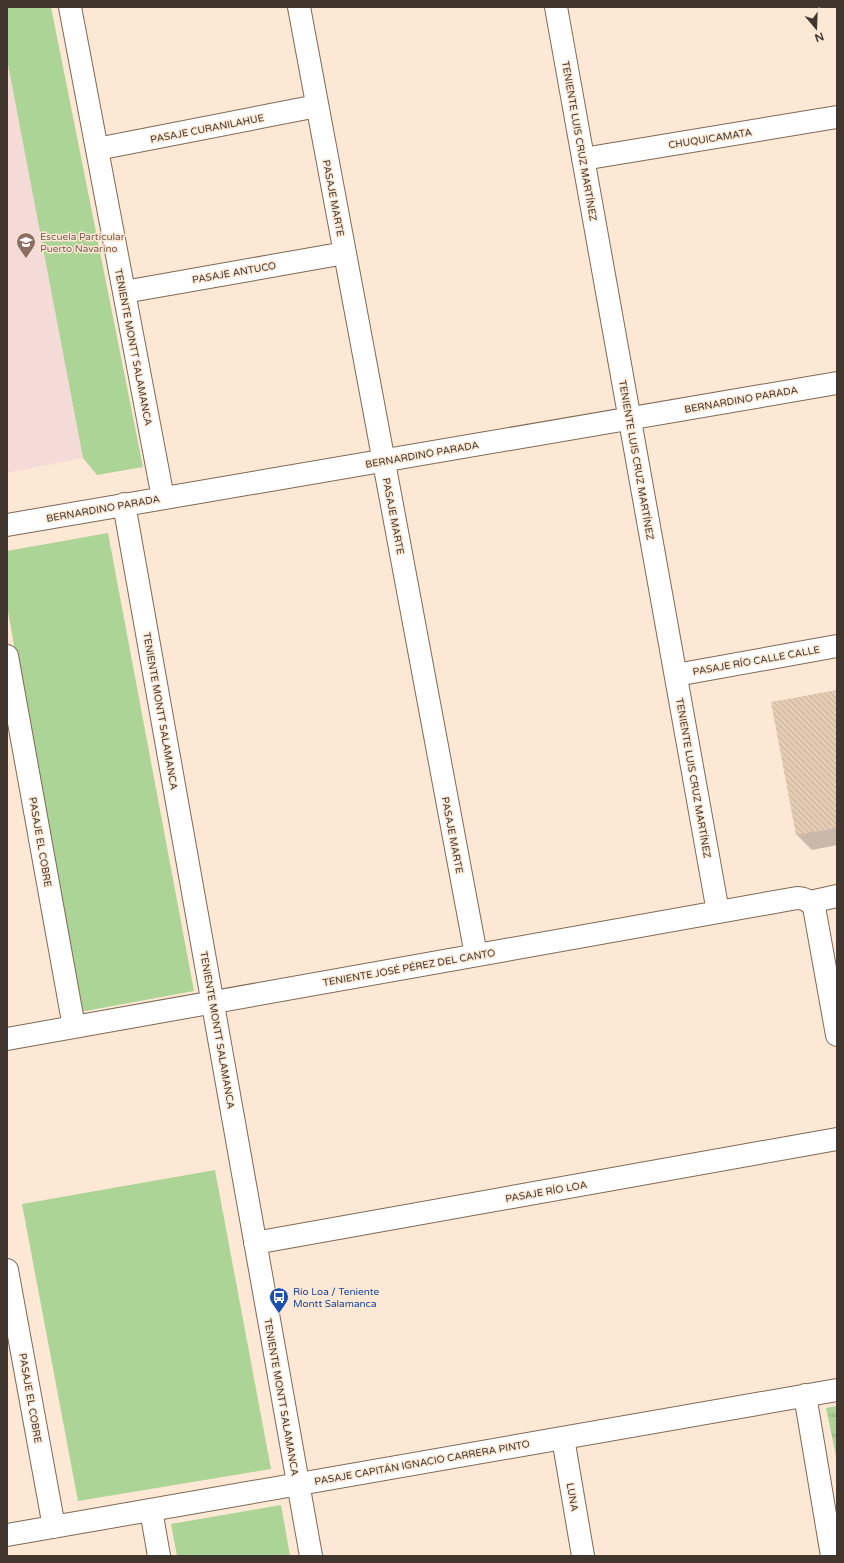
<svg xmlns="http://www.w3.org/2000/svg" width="844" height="1563" viewBox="0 0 844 1563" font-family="'Varela Round',sans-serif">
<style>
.education{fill:#f5dbd8}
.grass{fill:url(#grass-tufts)}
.park{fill:#acd496}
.shadow{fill:#0003}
.building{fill:url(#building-back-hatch)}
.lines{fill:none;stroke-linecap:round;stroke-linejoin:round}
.minor-casing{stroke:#7f6954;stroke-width:24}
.minor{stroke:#fff;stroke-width:22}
.labels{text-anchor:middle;stroke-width:3;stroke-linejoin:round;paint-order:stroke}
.street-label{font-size:10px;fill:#40362d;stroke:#fce8d5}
.education-label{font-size:10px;fill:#785e54;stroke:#fce8d5;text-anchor:start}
.transit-label{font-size:10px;fill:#164399;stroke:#fce8d5;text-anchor:start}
</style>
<defs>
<pattern id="grass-tufts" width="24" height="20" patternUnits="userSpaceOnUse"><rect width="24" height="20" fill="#acd496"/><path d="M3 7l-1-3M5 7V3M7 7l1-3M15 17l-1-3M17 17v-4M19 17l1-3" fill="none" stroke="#8dad7b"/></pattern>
<pattern id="building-back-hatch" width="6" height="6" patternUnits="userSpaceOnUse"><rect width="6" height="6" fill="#e4cbb3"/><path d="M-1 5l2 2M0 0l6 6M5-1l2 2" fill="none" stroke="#c5af9a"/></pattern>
</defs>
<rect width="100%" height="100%" fill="#fce8d5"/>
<!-- education -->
<path class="education" d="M7 59 83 458 7 473Z"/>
<!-- grass -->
<path class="grass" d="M837 1406V1461L826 1408Z"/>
<!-- park -->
<path class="park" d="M7 7H51L143 467 97 475 83 458 7 59Z
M108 533 194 991 80 1012 7 606V551Z
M215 1170 271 1469 78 1501 22 1204Z
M281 1505 290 1556H177L171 1524Z"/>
<!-- shadow -->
<path class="shadow" d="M837 691V845L812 850 797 835Z"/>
<!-- building -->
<path class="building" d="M837 690V828L796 835 771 702Z"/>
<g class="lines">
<!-- minor casing -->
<g class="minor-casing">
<path id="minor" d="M70 7 163 498
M299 7 476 955
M556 7 718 912
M97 149 317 106
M583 159 837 117
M124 292 345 253
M124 504 311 1556
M7 525 837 383
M7 656 74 1027
M676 675 837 646
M810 902 837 896
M7 1039 797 898C805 898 809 901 814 907L837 1035
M255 1243 837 1139
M7 1270 54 1527
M805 1395 832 1556
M563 1438 583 1556
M151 1510 159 1556
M7 1535 837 1390"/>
</g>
<!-- minor -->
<use href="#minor" class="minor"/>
</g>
<!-- icons -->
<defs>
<g id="school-pin" transform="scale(1)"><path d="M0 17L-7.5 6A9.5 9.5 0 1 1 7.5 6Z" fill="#8d6e63" stroke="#fce8d5"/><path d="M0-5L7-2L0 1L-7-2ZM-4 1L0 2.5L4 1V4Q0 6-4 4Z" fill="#fff"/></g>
<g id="bus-pin" transform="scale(1)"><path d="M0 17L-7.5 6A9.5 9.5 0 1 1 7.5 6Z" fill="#1a4fb4" stroke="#fce8d5"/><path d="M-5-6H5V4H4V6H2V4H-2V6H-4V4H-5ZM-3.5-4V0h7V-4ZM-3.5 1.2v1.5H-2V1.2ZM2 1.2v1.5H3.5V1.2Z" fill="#fff"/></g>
</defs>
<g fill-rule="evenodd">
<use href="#school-pin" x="26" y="242"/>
<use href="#bus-pin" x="279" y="1297"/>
</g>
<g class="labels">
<!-- street labels -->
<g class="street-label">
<text transform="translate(207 128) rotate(-11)" y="4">PASAJE CURANILAHUE</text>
<text transform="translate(710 138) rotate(-9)" y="4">CHUQUICAMATA</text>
<text transform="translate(580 141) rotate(80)" y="4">TENIENTE LUIS CRUZ MARTÍNEZ</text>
<text transform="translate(334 198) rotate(79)" y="4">PASAJE MARTE</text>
<text transform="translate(234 272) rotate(-10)" y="4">PASAJE ANTUCO</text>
<text transform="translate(134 347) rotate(79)" y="4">TENIENTE MONTT SALAMANCA</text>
<text transform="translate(741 399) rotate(-10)" y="4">BERNARDINO PARADA</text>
<text transform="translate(422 454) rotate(-10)" y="4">BERNARDINO PARADA</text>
<text transform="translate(637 460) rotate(80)" y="4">TENIENTE LUIS CRUZ MARTÍNEZ</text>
<text transform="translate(103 508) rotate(-10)" y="4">BERNARDINO PARADA</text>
<text transform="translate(394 516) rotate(79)" y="4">PASAJE MARTE</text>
<text transform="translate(756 660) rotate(-10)" y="4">PASAJE RÍO CALLE CALLE</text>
<text transform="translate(161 711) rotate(80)" y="4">TENIENTE MONTT SALAMANCA</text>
<text transform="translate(694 778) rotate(80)" y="4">TENIENTE LUIS CRUZ MARTÍNEZ</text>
<text transform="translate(453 835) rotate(79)" y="4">PASAJE MARTE</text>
<text transform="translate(41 842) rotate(80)" y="4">PASAJE EL COBRE</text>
<text transform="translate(409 967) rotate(-10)" y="4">TENIENTE JOSÉ PÉREZ DEL CANTO</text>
<text transform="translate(218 1030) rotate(80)" y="4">TENIENTE MONTT SALAMANCA</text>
<text transform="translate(546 1191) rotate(-10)" y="4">PASAJE RÍO LOA</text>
<text transform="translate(282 1397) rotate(80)" y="4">TENIENTE MONTT SALAMANCA</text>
<text transform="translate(31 1398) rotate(80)" y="4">PASAJE EL COBRE</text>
<text transform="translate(422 1462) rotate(-10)" y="4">PASAJE CAPITÁN IGNACIO CARRERA PINTO</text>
<text transform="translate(573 1497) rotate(80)" y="4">LUNA</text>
</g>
<!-- education labels -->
<g class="education-label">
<text x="40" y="240">Escuela Particular<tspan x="40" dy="12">Puerto Navarino</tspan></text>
</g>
<!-- transit labels -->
<g class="transit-label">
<text x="293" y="1295">Río Loa / Teniente<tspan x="293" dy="12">Montt Salamanca</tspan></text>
</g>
</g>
<!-- border -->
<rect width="844" height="1563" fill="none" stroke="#40362d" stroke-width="16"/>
<!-- north arrow -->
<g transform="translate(816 28) rotate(161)" stroke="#fce8d5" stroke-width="3" paint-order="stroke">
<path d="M0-3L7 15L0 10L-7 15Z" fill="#40362d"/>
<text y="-6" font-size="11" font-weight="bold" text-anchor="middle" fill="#40362d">N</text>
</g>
</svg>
